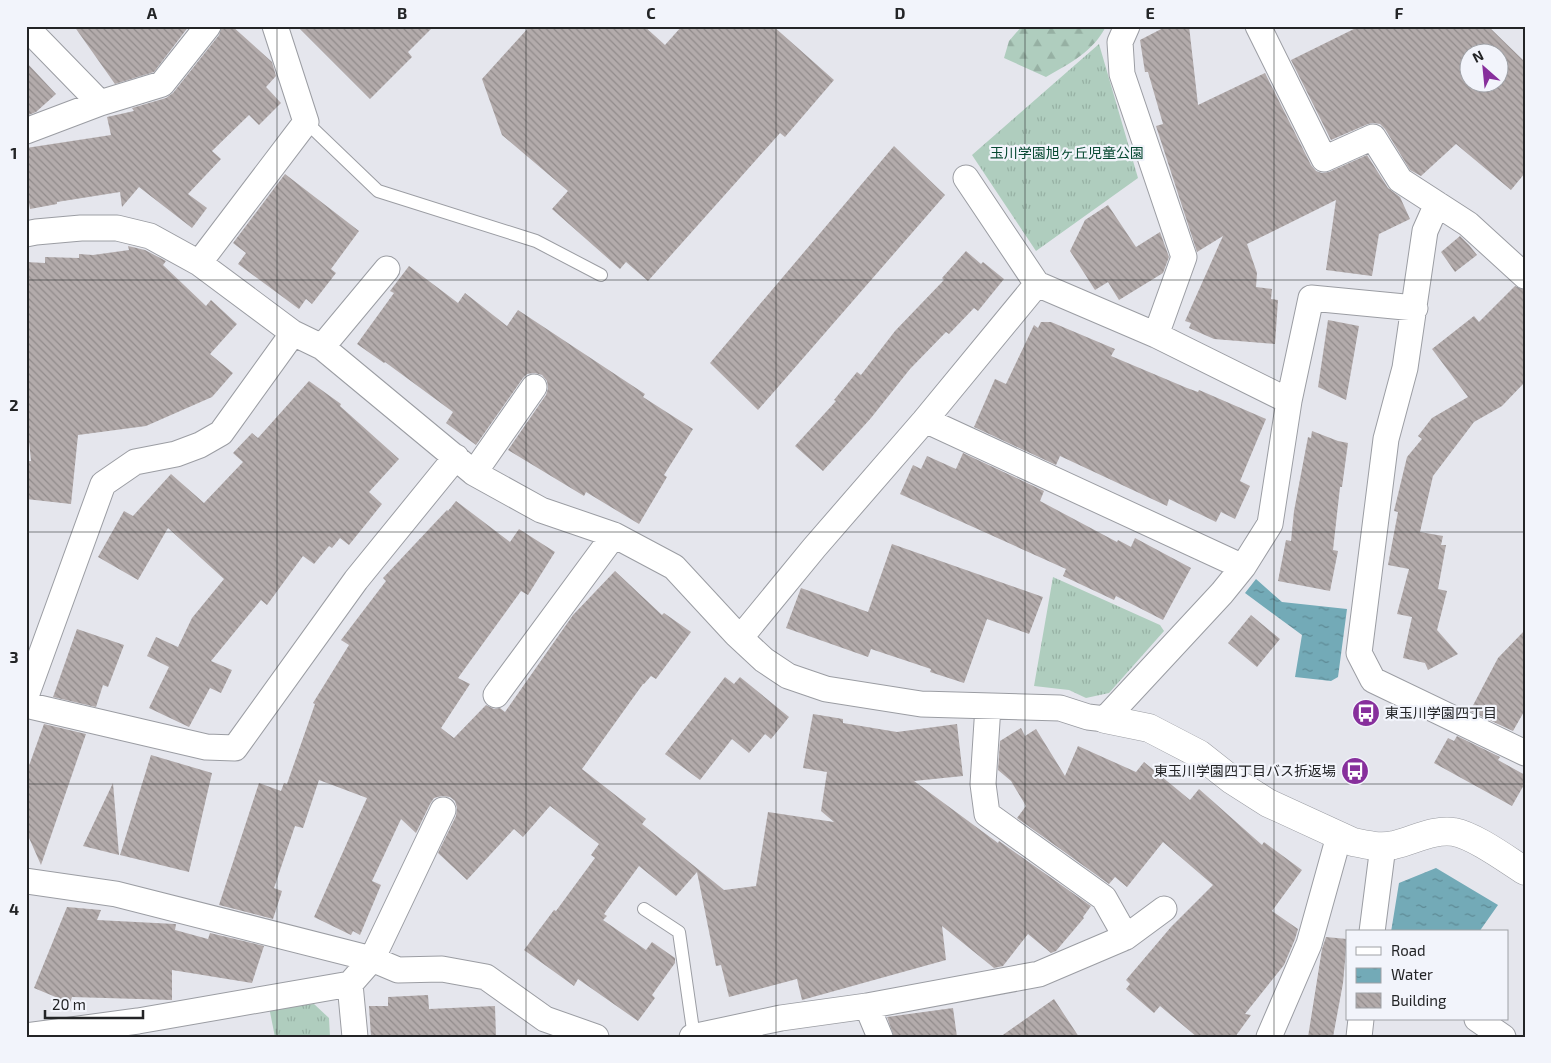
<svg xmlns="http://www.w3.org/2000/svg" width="1551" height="1063" viewBox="0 0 1551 1063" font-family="'Exo 2','Noto Sans JP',sans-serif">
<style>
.grass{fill:url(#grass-tufts)}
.forest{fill:url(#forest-firs)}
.water{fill:url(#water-ripples)}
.building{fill:url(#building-back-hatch);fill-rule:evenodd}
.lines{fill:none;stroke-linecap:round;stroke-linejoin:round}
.service-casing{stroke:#9b9da3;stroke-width:14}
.minor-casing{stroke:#9b9da3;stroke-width:27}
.tertiary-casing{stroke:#9b9da3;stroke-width:29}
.service{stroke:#fff;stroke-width:12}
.minor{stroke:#fff;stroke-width:25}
.tertiary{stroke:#fff;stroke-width:28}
.grid{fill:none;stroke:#232426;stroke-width:1;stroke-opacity:0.55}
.labels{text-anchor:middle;stroke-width:4.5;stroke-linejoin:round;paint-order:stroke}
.park-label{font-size:14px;fill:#064831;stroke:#f2f4fb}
.poi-label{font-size:14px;fill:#232426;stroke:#f2f4fb;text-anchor:start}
.neatline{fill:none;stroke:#232426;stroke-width:2}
.grid-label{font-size:16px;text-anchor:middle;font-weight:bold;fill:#232426}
</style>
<defs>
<pattern id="grass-tufts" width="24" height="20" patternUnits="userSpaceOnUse" patternTransform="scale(1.25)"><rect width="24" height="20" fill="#afcdbe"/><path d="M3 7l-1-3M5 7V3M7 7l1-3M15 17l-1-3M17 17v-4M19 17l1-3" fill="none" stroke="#96b0a3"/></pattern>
<pattern id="forest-firs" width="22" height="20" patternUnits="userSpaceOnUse" patternTransform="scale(1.25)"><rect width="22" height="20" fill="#afcdbe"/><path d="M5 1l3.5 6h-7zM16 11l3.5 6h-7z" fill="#96b0a3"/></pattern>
<pattern id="water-ripples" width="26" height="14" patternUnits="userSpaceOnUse" patternTransform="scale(1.25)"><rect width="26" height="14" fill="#73aab7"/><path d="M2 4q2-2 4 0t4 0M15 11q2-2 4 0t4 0" fill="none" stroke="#5e8a95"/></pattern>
<pattern id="building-back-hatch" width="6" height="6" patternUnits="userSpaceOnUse" patternTransform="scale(1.25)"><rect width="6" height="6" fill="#b3abab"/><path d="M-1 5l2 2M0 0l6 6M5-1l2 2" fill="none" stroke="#918b8b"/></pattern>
</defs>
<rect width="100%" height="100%" fill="#e5e6ed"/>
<!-- grass -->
<path class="grass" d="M1099 44 1138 178 1036 251 972 155Z
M1053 577 1160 625 1164 631 1109 693 1086 698 1069 690 1034 686Z
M314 1004 329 1018 330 1037H275L269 1007Z"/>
<!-- forest -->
<path class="forest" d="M1022 26H1106C1094 51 1069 64 1046 77L1004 58 1009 41Z"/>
<!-- water -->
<path class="water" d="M1256 579 1282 602 1347 609 1338 677 1331 681 1295 677 1302 635 1245 593Z
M1436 868 1498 905 1479 932H1391L1399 883Z"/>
<!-- building -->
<path class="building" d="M74 26H189L154 72 115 84Z
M222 26H232L272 62 276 76 266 87 281 103 259 125 249 115 212 151 221 159 188 194 207 208 192 228 139 187 122 207 120 192 57 202V204L30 209 26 187V148L111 135 107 117 134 111 132 108 166 98 173 93 219 35Z
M297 26H434L408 52 412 57 370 99Z
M530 26H644L665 45 682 26H773L834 80 785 137 780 133 648 281 626 262 620 269 552 209 568 191 502 135 482 79Z
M1167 26H1189L1198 105 1265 73 1311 165 1316 171 1322 173 1329 172 1367 155 1388 188 1400 197 1410 219 1379 234 1372 276 1326 270 1336 200 1247 244 1257 273 1256 287 1272 289 1271 299 1278 300 1275 344 1214 339 1189 328 1191 323 1185 321 1223 236 1197 252 1156 126 1163 124 1148 72H1145L1140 40Z
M1360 26H1488L1525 62V173L1511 190 1456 144 1421 176 1410 170 1385 129 1380 124 1373 123 1368 124 1331 140 1291 60ZM1468 52H1498V82H1468Z
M26 62 56 94 36 112 26 116Z
M894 146 945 195 758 410 710 363Z
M285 174 359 231 331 269 336 273 312 304 306 299 299 309 238 264 246 253 233 243Z
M1108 205 1136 247 1160 232 1169 257 1163 273 1119 300 1108 282 1095 290 1070 251 1085 220Z
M1460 236 1469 245 1477 255 1455 272 1441 252Z
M128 246 145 250 166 261 163 265 206 306 211 300 237 324 210 354 233 373 212 397 146 426 78 435 71 504 26 499V461H31L26 411V262L45 263V257L79 258V254L93 255 129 250Z
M966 251 981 264 983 262 1004 279 978 311 974 308 949 334 946 332 910 369 871 418 823 471 795 446 836 401 834 400 857 372 861 375 895 331 944 280 942 278Z
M409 266 458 303 465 293 507 326 518 310 645 394 643 397 693 429 664 475 667 477 639 524 586 492 584 496 508 450 546 395 548 388 547 381 542 375 535 373 527 374 523 378 476 445 446 423 453 412 385 362 384 363 357 344 394 293 390 291Z
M1515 286 1525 290V382L1502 406 1474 422 1433 476 1420 532 1443 536 1441 545H1446L1438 589 1447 591 1437 630 1458 654 1428 670 1425 663 1403 658 1412 617 1397 614 1409 569 1388 565 1398 512 1394 511 1407 457 1422 439 1418 436 1432 418 1468 397 1432 349 1474 316 1479 322Z
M1328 320 1359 326 1346 400 1318 387Z
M1041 322H1051L1115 349 1111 356 1187 388 1198 392 1199 390 1266 419 1240 481 1250 486 1235 519 1221 512 1216 522 1169 499 1167 506 1060 456 1056 465 974 427 995 379 1006 384 1034 325 1038 328Z
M309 381 341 404 340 406 399 459 369 492 382 504 349 545 340 538 332 548 329 546 314 564 303 556 267 605 261 600 211 661 232 670 221 693 210 688 189 727 149 708 169 667 147 656 156 637 178 647 192 618 224 579 168 528 138 580 98 557 124 511 133 516 171 474 204 503 243 462 233 453 252 433 258 438Z
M1312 431 1338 441 1348 443 1342 487H1340L1333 550 1338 551 1330 591 1278 581 1286 540 1291 541 1294 511 1308 437 1311 438Z
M963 453 1044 491 1040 501 1117 542 1118 540 1131 547 1135 538 1191 568 1163 620 1116 596 1114 600 1063 576 1066 569 900 494 913 465 921 469 927 456 956 469Z
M456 501 510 542 519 529 555 552 528 595 521 591 458 678 470 684 441 728 454 738 486 705 494 709 500 708 505 712 573 615 615 571 662 615 664 613 691 632 656 679 651 676 644 684H643L582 769 646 819 642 824 724 890 756 886 768 812 834 822 821 811 827 772 803 768 813 714 843 719V723L897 732 957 724 963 776 914 781 998 843 999 841 1091 906 1083 917 1084 918 1056 951 1051 953 1028 934 1003 966 994 968 942 926 946 960 802 1000 797 979 729 997 721 965 716 966 697 872 676 896 639 866 604 914 607 916 603 920 646 950 652 942 675 958V963L652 995 655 998 638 1021 578 979 574 986 524 950 554 910 556 911 595 858 591 855 599 844 550 806 523 837 514 829 467 880 438 853 456 816 457 808 455 801 450 797 442 796 434 798 430 804 416 833 401 819 372 881 381 885 360 935 353 931 351 935 314 917 367 798 319 780 303 828 295 826 274 888 282 891 273 919 219 905 259 783 281 791 284 783 287 784 315 704 313 703 349 645 341 640 386 581 383 578 447 510 448 511Z
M892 544 1043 597 1029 634 987 619 964 683 930 672 931 669 871 649 868 657 786 628 801 588 868 612Z
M1251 615 1280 639 1257 667 1228 643Z
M77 629 124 645 108 687 103 685 96 707 53 697Z
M1525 630V710L1513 731 1470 711 1498 658Z
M725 677 734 684 740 677 789 717 771 739 765 734 749 753 732 739 700 780 665 754Z
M44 724 86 734 41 865 26 831V774Z
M1021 728 1025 736 1036 729 1065 776 1078 746 1136 772 1144 762 1190 800 1199 789 1262 845 1264 842 1302 870 1272 911 1298 929 1295 939 1284 965 1245 1014 1251 1015 1235 1037H1197L1160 1006 1154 1013 1126 989 1130 984 1126 980 1171 927 1213 885 1163 842 1127 887 1115 877 1109 884 1017 818 1026 806 1011 781 998 770 1000 741Z
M1457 736 1500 757 1498 760 1525 775V783L1512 806 1434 763 1448 738 1454 741Z
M151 755 212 773 189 872 120 855Z
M113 783 119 855 83 846Z
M67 907 101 910 97 920 175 924H176L175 930 208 939 210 933 264 946 252 983 172 970V1000L72 997 70 1003 34 988Z
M1326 937 1347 939 1343 983 1333 1037H1308L1322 949Z
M428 995 429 1009 495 1006 496 1037H371L369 1006H388V997Z
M1054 999 1079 1037H1000Z
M953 1008 957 1037H894L887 1017Z"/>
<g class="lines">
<!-- service casing -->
<g class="service-casing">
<path id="service" d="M306 122 378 191 536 241 601 275
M644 909 679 932 694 1037"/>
</g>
<!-- minor casing -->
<g class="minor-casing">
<path id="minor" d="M1127 26 1120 42 1122 74 1184 257 1156 335
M1258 26 1324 159 1373 137 1400 180 1468 224 1525 276
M26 27 100 103
M26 131 100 103 162 84 208 26
M966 178 1037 284 1156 335 1289 401
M1437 204 1425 231 1405 368 1386 439 1359 653 1373 680 1525 753
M26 234 36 232 81 228H117L150 236 199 263 293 333 322 347 474 473 541 510 614 535 674 567 736 634 764 660 788 676 826 689 921 704 1060 708 1088 717 1105 719 1222 593 1243 567 1270 524 1289 401 1311 298 1415 308
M199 263 306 122 275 26
M322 347 387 269
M925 420 1243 567
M474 473 534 387
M741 637 814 548 925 420 1037 284
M496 695 614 535
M26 696 103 484 135 462 176 454 200 445 221 433 293 333
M26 705 206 747 235 748 356 580 456 457
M988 706 983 784 987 814 1104 898 1126 937
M26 881 116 894 372 959 443 810
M1372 932 1383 846
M350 984 355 1037
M867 1006 880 1037
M1477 1019 1503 1037
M26 1036 138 1021 350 984 372 959 398 970 442 969 486 977 545 1019 596 1037
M692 1037 781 1018 867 1006 1039 974 1126 937 1164 909
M1269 1037 1309 944 1339 836
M1359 1037 1361 1019"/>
</g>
<!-- tertiary casing -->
<g class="tertiary-casing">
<path id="tertiary" d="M1105 719 1149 728 1199 754 1232 780 1268 803 1353 842C1367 845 1380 848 1394 845 1415 840 1433 829 1454 832 1475 836 1506 859 1525 871"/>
</g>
<!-- service -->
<use href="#service" class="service"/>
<!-- minor -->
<use href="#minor" class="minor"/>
<!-- tertiary -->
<use href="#tertiary" class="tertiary"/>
</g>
<!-- grid -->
<path class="grid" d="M277 26V1037M526 26V1037M776 26V1037M1025 26V1037M1274 26V1037M26 280H1525M26 532H1525M26 784H1525"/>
<!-- icons -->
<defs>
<g id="bus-disc" transform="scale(1.4375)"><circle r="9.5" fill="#872f9c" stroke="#f2f4fb"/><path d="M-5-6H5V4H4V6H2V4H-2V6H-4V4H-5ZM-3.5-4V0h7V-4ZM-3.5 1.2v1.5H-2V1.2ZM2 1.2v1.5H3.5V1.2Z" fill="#fff"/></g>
</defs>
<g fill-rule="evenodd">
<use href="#bus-disc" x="1366" y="713"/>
<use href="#bus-disc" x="1355" y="771"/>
</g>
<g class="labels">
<!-- park labels -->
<g class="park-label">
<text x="1067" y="158">玉川学園旭ヶ丘児童公園</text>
</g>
<!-- poi labels -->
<g class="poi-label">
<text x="1385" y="718">東玉川学園四丁目</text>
<text x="1336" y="776" text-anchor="end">東玉川学園四丁目バス折返場</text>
</g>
</g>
<!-- border -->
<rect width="1551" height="1063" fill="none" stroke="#f2f4fb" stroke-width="55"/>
<!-- legend -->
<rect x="1346" y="930" width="162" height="90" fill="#f2f4fb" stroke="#9fa1a6"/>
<rect x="1356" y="947" width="25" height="8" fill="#ffffff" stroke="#9fa1a6"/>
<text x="1391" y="956" font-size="15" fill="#232426">Road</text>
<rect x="1356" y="968" width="25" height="15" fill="url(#water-ripples)" stroke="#9fa1a6"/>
<text x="1391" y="980" font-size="15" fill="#232426">Water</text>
<rect x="1356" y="993" width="25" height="15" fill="url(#building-back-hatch)" stroke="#9fa1a6"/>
<text x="1391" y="1006" font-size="15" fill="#232426">Building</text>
<!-- north arrow -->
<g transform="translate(1484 68) rotate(333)"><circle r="24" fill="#f2f4fb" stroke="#9fa1a6"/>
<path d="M0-4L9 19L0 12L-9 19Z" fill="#872f9c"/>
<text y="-8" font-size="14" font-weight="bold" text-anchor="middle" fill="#232426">N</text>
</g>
<!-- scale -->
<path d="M45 1010v8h98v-8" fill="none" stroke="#232426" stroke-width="2.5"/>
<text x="52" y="1010" font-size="15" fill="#232426" stroke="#f2f4fb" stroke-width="4" paint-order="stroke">20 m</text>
<rect x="28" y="28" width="1496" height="1008" class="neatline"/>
<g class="grid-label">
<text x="152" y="19">A</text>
<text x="402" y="19">B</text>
<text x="651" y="19">C</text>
<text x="900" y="19">D</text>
<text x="1150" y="19">E</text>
<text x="1399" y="19">F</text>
<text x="14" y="159">1</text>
<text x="14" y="411">2</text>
<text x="14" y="663">3</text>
<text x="14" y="915">4</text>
</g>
</svg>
